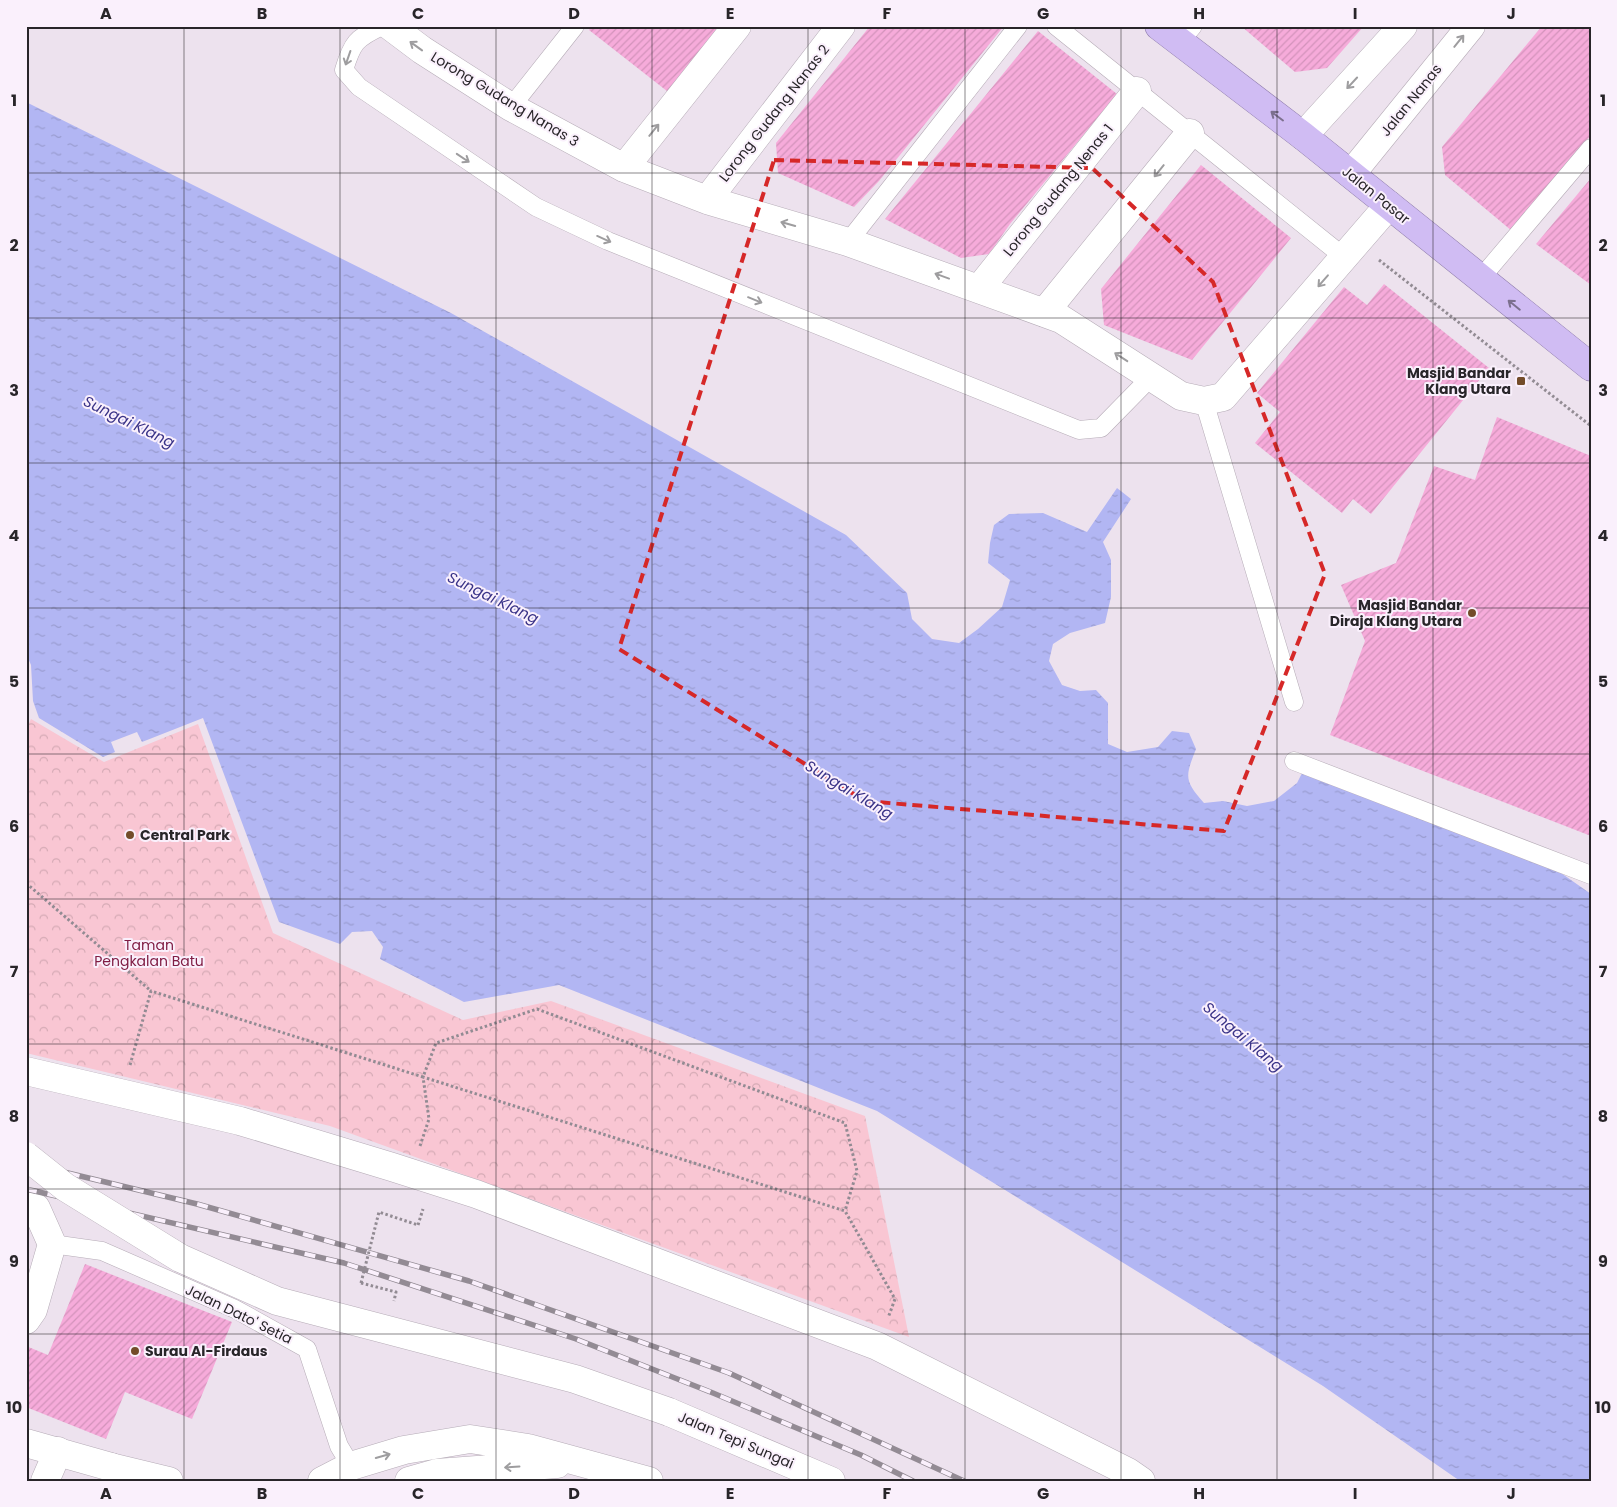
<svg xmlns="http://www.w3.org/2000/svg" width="1617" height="1507" viewBox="0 0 1617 1507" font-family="Poppins,sans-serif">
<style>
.park{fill:url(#park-crowns)}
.water{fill:url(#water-ripples)}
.building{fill:url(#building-hatch)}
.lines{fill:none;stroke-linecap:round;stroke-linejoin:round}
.service-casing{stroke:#b6acb7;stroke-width:19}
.minor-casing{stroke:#b6acb7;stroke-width:29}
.tertiary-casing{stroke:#b6acb7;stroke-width:29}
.secondary-casing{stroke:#b6acb7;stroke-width:29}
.trunk-casing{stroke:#8e7caa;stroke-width:29}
.path{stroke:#928b93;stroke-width:3;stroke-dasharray:2.5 2.5;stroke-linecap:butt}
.service{stroke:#fff;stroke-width:18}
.minor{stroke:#fff;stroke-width:28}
.tertiary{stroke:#fff;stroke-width:28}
.secondary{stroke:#fff;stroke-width:28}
.trunk{stroke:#d0bcf3;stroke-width:28}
.rail-casing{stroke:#938b94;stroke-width:5.5}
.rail{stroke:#faf0fc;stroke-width:4;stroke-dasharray:11;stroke-linecap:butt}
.secondary-bridge-casing{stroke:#b6acb7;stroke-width:29;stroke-linecap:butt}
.path-bridge{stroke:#928b93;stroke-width:3;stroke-dasharray:2.5 2.5;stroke-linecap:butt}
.secondary-bridge{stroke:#fff;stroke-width:28}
.oneway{stroke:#9e9d9f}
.oneway2{stroke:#7c708e}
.marked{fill:none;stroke:#d62828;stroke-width:4;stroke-dasharray:10 6;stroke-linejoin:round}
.grid{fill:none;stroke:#282529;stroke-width:1;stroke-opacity:0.55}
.poi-dot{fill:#734c29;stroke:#faf0fc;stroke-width:2}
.labels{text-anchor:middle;stroke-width:4;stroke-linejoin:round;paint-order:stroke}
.street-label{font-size:14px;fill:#282529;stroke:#faf0fc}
.poi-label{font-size:14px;font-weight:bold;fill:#282529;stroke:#faf0fc;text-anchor:end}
.park-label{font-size:14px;fill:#801d44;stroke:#faf0fc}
.water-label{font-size:15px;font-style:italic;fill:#3a3388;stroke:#faf0fc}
.neatline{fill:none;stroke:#282529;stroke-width:2}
.grid-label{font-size:16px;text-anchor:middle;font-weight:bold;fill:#282529}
</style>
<defs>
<pattern id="park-crowns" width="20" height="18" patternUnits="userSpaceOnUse" patternTransform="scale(1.25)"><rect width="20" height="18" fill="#f9c6d3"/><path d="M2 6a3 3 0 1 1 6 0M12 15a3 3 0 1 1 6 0" fill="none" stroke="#d5aab5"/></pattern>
<pattern id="water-ripples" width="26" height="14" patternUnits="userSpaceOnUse" patternTransform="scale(1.25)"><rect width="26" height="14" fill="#b2b6f3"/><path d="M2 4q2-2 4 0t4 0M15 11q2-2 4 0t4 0" fill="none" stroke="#999cd0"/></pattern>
<pattern id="building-hatch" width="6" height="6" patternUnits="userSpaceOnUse" patternTransform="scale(1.25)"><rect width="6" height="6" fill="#f6abda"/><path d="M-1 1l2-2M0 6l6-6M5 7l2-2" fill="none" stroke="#d393bb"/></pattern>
</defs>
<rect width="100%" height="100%" fill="#ede2ee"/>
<!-- park -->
<path class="park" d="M31 719 104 762 198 724 273 933 463 1020 551 1001 865 1116 909 1337 330 1126 26 1053V729Z"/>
<!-- water -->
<path class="water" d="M26 102 451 313 846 535 907 593 912 619 932 639 959 643 978 629 1002 607 1010 580 988 563 990 543 994 525 1009 514 1043 513 1087 532 1117 488 1131 499 1103 542 1111 560V597L1105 623 1070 633 1053 644 1049 661 1062 685 1080 691 1096 690 1108 703V744L1127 752 1158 747 1172 731 1189 733 1196 749C1185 777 1184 780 1204 803L1223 801 1247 806 1274 801 1297 783 1304 769 1561 873 1591 894V1481H1460L1323 1386 877 1111 559 985 464 1002 380 959 383 947 372 931 352 932 340 944 279 922 203 718 142 742 137 732 111 742 115 752 103 757 39 718 33 701 31 665 26 653Z"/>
<!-- building -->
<path class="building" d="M592 26H726L672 95 589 30Z
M870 26H1004L879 181 854 207 778 173 776 143Z
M1241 26H1364L1327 68 1295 72Z
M1542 26H1591V135L1512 231 1445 175 1442 147Z
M1038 31 1117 94 1010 224 989 254 961 258 885 219Z
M1201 165 1291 238 1192 360 1104 325 1101 289Z
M1591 178V285L1536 244Z
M1384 284 1489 368 1371 514 1353 499 1342 513 1255 443 1280 412 1257 393 1344 287 1367 305Z
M1497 417 1591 456V836L1330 735 1365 641 1341 585 1396 563 1434 466 1475 480Z
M85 1264 232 1322 192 1419 125 1392 106 1439 26 1407V1346L48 1355Z"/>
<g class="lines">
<!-- service casing -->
<g class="service-casing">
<path id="service" d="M382 26C356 38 352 43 344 70L359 87 536 207 608 241 1079 430 1101 428 1151 377
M1056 26 1344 257
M1179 43 1193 26
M511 107 575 26
M848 242 1018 26
M1481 278 1591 148
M1204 401 1294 702
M1294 761 1591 875
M52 1244 102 1251 235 1309 307 1349 339 1446 351 1466"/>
</g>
<!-- minor casing -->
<g class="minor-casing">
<path id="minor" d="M390 26 422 50 511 107 624 168 707 200 848 242 1061 319 1181 396 1204 401 1223 397 1389 205
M624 168 737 26
M707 200 841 26
M979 289 1137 91
M1044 313 1190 133
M26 1071 240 1121 392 1167 476 1194 877 1346 1128 1472 1141 1481
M26 1206 36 1208 52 1244 33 1310 26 1320
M45 1481 58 1451"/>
</g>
<!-- tertiary casing -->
<g class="tertiary-casing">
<path id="tertiary" d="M1303 136 1403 26
M1351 174 1471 26
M26 1443 111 1467 132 1480"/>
</g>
<!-- secondary casing -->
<g class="secondary-casing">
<path id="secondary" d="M669 1412 831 1481
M111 1467 169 1481
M322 1481 351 1466 404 1450 470 1439 528 1448 649 1481
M409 1481 437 1473 557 1464"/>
</g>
<!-- trunk casing -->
<g class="trunk-casing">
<path id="trunk" d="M1159 26 1303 136 1591 367"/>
</g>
<!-- path -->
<path class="path" d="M1379 260 1591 426
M26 883 151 991
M130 1065 151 991 423 1077 436 1043 537 1009 845 1123 857 1171 845 1211
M420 1146 429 1119 423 1077 845 1211 895 1299 888 1318
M418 1225 423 1209
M361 1283 396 1292 394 1301"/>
<!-- service -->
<use href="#service" class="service"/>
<!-- minor -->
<use href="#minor" class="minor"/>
<!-- tertiary -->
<use href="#tertiary" class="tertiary"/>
<!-- secondary -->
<use href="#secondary" class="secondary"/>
<!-- trunk -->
<use href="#trunk" class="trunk"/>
<!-- rail casing -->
<g class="rail-casing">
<path id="rail" d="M26 1163 197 1204 469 1281 729 1373 964 1481
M26 1189 344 1263 576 1339 713 1393 861 1455 913 1481"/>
</g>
<!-- rail -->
<use href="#rail" class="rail"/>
<!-- secondary-bridge casing -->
<g class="secondary-bridge-casing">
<path id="secondary-bridge" d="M26 1156 65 1187 180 1258 277 1301 575 1379 669 1412"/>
</g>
<!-- path-bridge -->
<path class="path-bridge" d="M361 1283 379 1212 418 1225"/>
<!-- secondary-bridge -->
<use href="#secondary-bridge" class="secondary-bridge"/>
</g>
<!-- one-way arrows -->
<defs><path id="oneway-shaft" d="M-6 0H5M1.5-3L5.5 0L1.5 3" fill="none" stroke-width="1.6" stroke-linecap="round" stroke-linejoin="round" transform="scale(1.25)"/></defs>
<g class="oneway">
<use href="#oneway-shaft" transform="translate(1459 41) rotate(-51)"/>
<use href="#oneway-shaft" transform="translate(416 46) rotate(-144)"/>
<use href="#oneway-shaft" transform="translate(348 58) rotate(109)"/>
<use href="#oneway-shaft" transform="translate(1352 83) rotate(133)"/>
<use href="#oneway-shaft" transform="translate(654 130) rotate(-51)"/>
<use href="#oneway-shaft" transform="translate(463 158) rotate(34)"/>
<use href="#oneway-shaft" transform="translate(1159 171) rotate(129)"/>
<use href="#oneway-shaft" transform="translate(788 224) rotate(-164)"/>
<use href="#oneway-shaft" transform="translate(604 239) rotate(24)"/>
<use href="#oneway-shaft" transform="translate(942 276) rotate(-160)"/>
<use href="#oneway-shaft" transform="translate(1323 281) rotate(131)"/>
<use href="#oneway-shaft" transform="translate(755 300) rotate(22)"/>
<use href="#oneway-shaft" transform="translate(1121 357) rotate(-147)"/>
<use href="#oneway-shaft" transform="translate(383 1456) rotate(-16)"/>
<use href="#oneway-shaft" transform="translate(512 1467) rotate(176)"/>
</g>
<g class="oneway2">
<use href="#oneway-shaft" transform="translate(1277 116) rotate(-143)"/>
<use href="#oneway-shaft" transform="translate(1514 305) rotate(-141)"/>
</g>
<!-- marked area -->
<path class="marked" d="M774 160 1092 168 1213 282 1325 574 1224 831 865 801 619 649Z"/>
<!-- grid -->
<path class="grid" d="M184 26V1481M340 26V1481M496 26V1481M652 26V1481M808 26V1481M965 26V1481M1121 26V1481M1277 26V1481M1433 26V1481M26 173H1591M26 318H1591M26 463H1591M26 608H1591M26 754H1591M26 899H1591M26 1044H1591M26 1189H1591M26 1334H1591"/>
<!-- markers -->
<g class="poi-dot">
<rect x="1516" y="376" width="10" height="10" rx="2.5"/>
<circle cx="1472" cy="613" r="5"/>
<circle cx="130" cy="835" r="5"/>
<circle cx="135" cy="1351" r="5"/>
</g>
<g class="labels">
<!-- street labels -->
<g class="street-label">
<text transform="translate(505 99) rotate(31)" y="5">Lorong Gudang Nanas 3</text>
<text transform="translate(1411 100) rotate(-51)" y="5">Jalan Nanas</text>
<text transform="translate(774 113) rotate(-52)" y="5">Lorong Gudang Nanas 2</text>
<text transform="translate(1058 190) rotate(-51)" y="5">Lorong Gudang Nenas 1</text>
<text transform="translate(1376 195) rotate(39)" y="5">Jalan Pasar</text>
<text transform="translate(239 1314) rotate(26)" y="5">Jalan Dato' Setia</text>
<text transform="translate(736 1440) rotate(23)" y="5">Jalan Tepi Sungai</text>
</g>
<!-- poi labels -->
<g class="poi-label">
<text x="1511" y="378">Masjid Bandar<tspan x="1511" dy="16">Klang Utara</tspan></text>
<text x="1462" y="610">Masjid Bandar<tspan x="1462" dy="16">Diraja Klang Utara</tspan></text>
<text x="140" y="840" text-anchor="start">Central Park</text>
<text x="145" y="1356" text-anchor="start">Surau Al-Firdaus</text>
</g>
<!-- park labels -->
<g class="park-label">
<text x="149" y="950">Taman<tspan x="149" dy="16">Pengkalan Batu</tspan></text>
</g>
<!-- water labels -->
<g class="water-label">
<text transform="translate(129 422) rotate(26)" y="5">Sungai Klang</text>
<text transform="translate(493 598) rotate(26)" y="5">Sungai Klang</text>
<text transform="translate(849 790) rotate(31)" y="5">Sungai Klang</text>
<text transform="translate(1243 1037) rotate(40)" y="5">Sungai Klang</text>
</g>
</g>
<!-- border -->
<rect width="1617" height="1507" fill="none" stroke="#faf0fc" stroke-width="55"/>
<rect x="28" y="28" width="1562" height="1452" class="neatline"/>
<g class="grid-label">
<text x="106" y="19">A</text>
<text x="262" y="19">B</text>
<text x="418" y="19">C</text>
<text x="574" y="19">D</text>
<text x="730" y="19">E</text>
<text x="887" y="19">F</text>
<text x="1043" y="19">G</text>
<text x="1199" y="19">H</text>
<text x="1355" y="19">I</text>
<text x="1511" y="19">J</text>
<text x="14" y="106">1</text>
<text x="1603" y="106">1</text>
<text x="14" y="251">2</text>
<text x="1603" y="251">2</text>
<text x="14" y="396">3</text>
<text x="1603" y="396">3</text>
<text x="14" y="541">4</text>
<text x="1603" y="541">4</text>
<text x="14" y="687">5</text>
<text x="1603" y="687">5</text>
<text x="14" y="832">6</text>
<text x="1603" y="832">6</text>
<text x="14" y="977">7</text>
<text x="1603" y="977">7</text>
<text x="14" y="1122">8</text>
<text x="1603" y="1122">8</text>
<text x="14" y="1267">9</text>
<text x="1603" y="1267">9</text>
<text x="14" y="1413">10</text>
<text x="1603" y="1413">10</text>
<text x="106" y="1499">A</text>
<text x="262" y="1499">B</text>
<text x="418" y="1499">C</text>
<text x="574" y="1499">D</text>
<text x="730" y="1499">E</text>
<text x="887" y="1499">F</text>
<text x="1043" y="1499">G</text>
<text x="1199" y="1499">H</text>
<text x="1355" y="1499">I</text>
<text x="1511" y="1499">J</text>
</g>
</svg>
